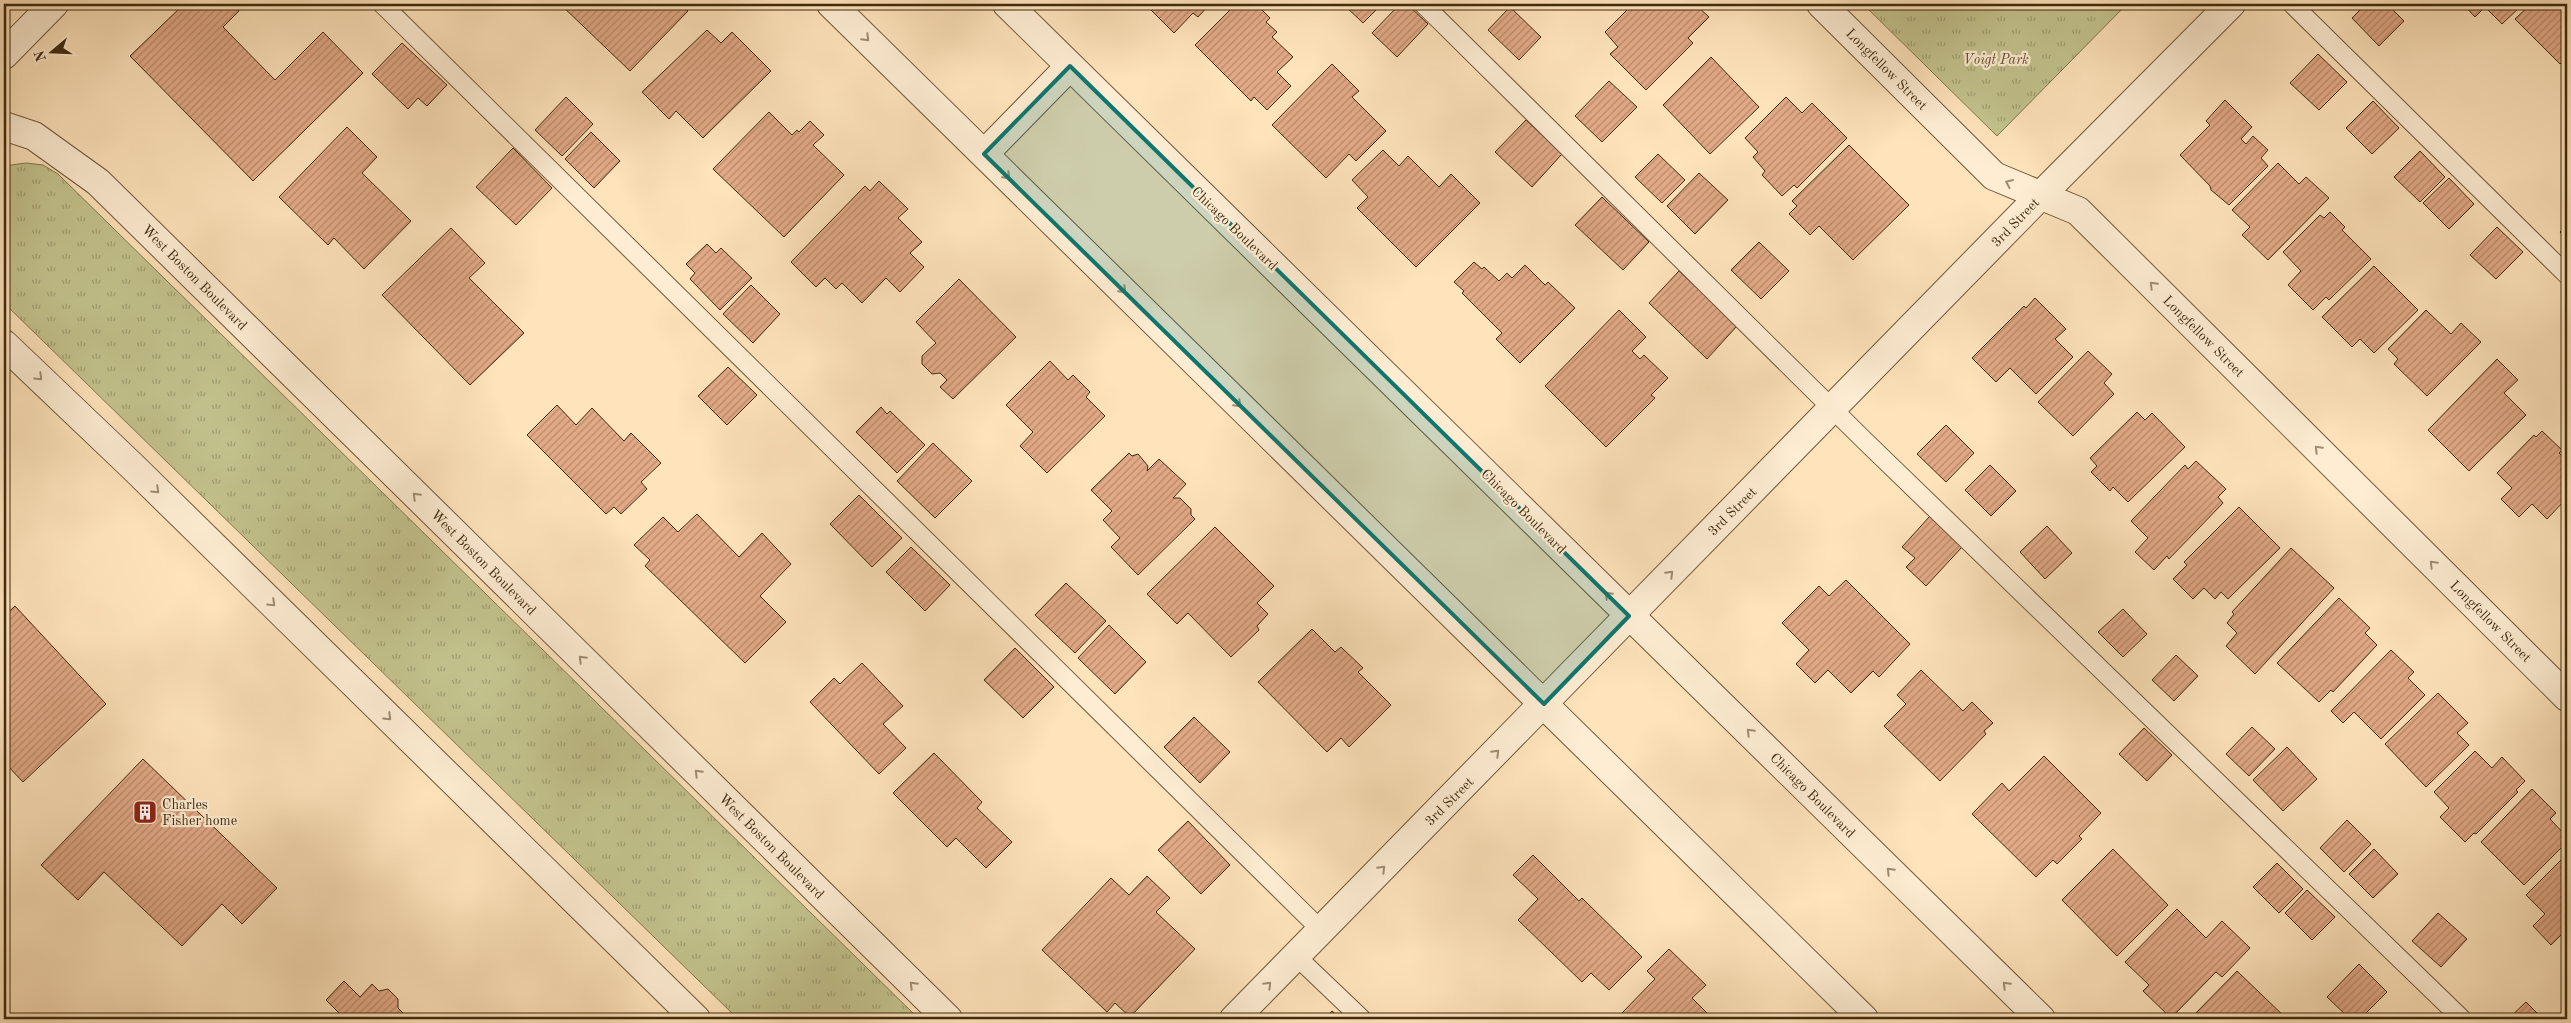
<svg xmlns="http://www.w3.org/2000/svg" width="2571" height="1023" viewBox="0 0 2571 1023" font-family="'Old Standard TT',serif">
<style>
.grass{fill:url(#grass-tufts);stroke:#82774e}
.building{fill:url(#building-hatch);stroke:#402b0f}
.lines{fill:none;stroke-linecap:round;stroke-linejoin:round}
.service-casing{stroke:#70593a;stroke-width:20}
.minor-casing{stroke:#70593a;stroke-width:30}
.tertiary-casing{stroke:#70593a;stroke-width:30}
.service{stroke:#feedd3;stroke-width:18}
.minor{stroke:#feedd3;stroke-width:28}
.tertiary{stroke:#feedd3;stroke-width:28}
.oneway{stroke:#9f8c71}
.marked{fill:#0f766e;fill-opacity:0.2;stroke:#0f766e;stroke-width:4;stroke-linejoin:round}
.labels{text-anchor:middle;stroke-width:4.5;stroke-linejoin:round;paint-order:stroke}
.park-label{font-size:14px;font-style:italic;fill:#61512f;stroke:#feedd3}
.street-label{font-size:14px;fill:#402b0f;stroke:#feedd3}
.poi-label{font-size:14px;fill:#402b0f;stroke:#feedd3;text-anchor:start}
</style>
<defs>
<pattern id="grass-tufts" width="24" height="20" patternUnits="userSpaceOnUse" patternTransform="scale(1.25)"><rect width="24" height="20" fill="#c3c38e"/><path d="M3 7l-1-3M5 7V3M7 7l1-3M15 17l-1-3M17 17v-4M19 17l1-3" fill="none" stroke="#a09f72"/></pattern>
<pattern id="building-hatch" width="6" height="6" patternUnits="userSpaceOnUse" patternTransform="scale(1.25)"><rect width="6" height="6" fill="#e2a987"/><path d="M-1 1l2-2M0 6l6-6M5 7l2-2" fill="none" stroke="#b98a6d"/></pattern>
</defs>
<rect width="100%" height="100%" fill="#fee3bb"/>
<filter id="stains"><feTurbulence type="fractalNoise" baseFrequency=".004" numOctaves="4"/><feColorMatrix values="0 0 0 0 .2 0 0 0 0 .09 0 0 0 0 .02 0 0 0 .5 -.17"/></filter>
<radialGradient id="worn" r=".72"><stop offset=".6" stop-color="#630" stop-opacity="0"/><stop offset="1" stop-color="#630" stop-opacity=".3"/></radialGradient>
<!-- grass -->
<path class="grass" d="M1863 4H2127L1997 136Z
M26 163 43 165 58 174 919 1019H738L4 303V166Z"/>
<!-- building -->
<path class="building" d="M184 4H232L239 11 223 27 275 80 323 32 363 73 253 181 130 56Z
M560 4H681L688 11 630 71Z
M1145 4H1210L1198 17 1193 13 1174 33Z
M1236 4H1256L1270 18 1266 22 1277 32 1272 37 1293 57 1277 72 1291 86 1267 110 1254 97 1251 101 1195 45Z
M1343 4H1382L1363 23Z
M1400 4H1407L1428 24 1397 57 1372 33Z
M1633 4H1695L1709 17 1688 38 1693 43 1646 90 1610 54 1618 47 1605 32Z
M2366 4H2387L2404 21 2379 46 2352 18Z
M2463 4H2523L2502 24 2485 7 2475 17Z
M2531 4H2567V57L2560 64 2515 19Z
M1510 7 1541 37 1519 60 1488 30Z
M707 30 721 43 732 32 771 71 703 138 676 111 669 119 642 92Z
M402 43 447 85 427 106 418 98 408 109 372 74Z
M2318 54 2347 82 2319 110 2290 83Z
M1711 57 1759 107 1710 154 1663 105Z
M1332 64 1359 91 1352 97 1386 131 1356 161 1349 154 1326 178 1272 125Z
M1609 81 1637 107 1602 142 1575 116Z
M566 97 593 124 562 156 535 130Z
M1786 97 1802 113 1812 103 1847 138 1797 188 1794 185 1782 196 1762 175 1765 171 1753 157 1758 152 1745 138Z
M2225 100 2252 127 2241 139 2246 144 2253 136 2268 150 2261 158 2268 166 2229 205 2211 190 2210 186 2180 155 2210 125 2206 121Z
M2373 101 2399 128 2372 154 2346 128Z
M769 112 792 135 797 130 799 132 810 121 824 135 813 145 844 175 784 237 713 169Z
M1526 120 1562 154 1532 187 1495 152Z
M347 127 377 157 362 173 411 221 364 269 334 238 328 245 279 197Z
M591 132 620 161 594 188 565 159Z
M1849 145 1909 205 1853 260 1819 226 1810 235 1789 214 1797 206 1792 201Z
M513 148 552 188 516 225 476 187Z
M1383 150 1399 166 1408 156 1439 187 1451 174 1480 203 1416 267 1357 208 1368 197 1352 180Z
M2420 151 2445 177 2420 202 2394 177Z
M1658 154 1685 180 1662 203 1635 177Z
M2278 163 2299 184 2306 177 2329 198 2268 260 2242 235 2250 227 2232 210Z
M1699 173 1728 200 1695 234 1667 206Z
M2449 178 2474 204 2449 229 2423 203Z
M879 181 908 209 898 218 922 242 910 253 924 267 900 292 886 278 862 303 842 283 836 289 825 278 816 287 791 262 865 186 870 191Z
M1602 197 1649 242 1623 270 1575 225Z
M2330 212 2345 227 2342 230 2371 259 2329 300 2326 297 2313 310 2288 285 2301 271 2283 252 2320 215 2324 218Z
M2567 226V240L2560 232Z
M2497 227 2523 252 2496 279 2470 255Z
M451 228 485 263 469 278 524 333 470 385 382 295Z
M1759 242 1789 271 1761 299 1731 270Z
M707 244 716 253 721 248 752 278 720 310 690 279 695 273 686 264Z
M1474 262 1482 269 1484 267 1499 281 1507 273 1512 278 1525 265 1545 285 1548 282 1575 308 1520 363 1496 339 1502 333 1462 293 1464 291 1454 282Z
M2374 266 2418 310 2374 353 2360 339 2352 347 2322 317Z
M1679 271 1737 326 1707 359 1649 303Z
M959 279 1016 337 953 399 940 387 947 380 940 373 932 374 922 364V356L936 343 916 322Z
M751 285 780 314 753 343 723 314Z
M2035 298 2066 329 2055 339 2073 357 2036 394 2010 368 1996 382 1972 358 2024 306 2026 308Z
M1619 310 1646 337 1632 351 1640 359 1644 355 1668 378 1651 395 1655 398 1606 447 1545 386Z
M2426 310 2451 334 2461 323 2481 342 2427 396 2394 364 2398 359 2388 349Z
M2088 351 2112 374 2104 383 2114 394 2073 436 2038 402Z
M2497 359 2518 380 2504 393 2526 415 2469 471 2428 430Z
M1050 361 1068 380 1073 375 1090 392 1086 397 1105 416 1047 473 1020 446 1033 432 1006 405Z
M728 367 757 395 727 425 698 396Z
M557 405 576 425 592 408 624 441 631 433 661 463 641 482 647 489 621 514 614 507 606 514 527 435Z
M881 407 887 414 890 411 925 445 897 473 856 432Z
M2137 412 2145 420 2152 413 2185 447 2128 502 2113 487 2110 491 2091 472 2097 466 2090 458Z
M1946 425 1974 453 1946 482 1917 454Z
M2542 431 2562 450 2559 453 2567 461V498L2547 519 2532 504 2519 517 2501 499 2512 488 2497 473 2534 435 2536 437Z
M933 443 972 481 935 518 897 481Z
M1129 453 1132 456 1138 454 1148 466 1147 471 1159 459 1186 484 1173 498H1180L1191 509V515L1195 519 1138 575 1111 547 1120 538 1103 520 1112 511 1091 490Z
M2196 461 2226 489 2218 497 2223 503 2169 559 2167 556 2154 570 2135 552 2148 538 2131 521 2185 465 2188 469Z
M1990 465 2016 491 1991 516 1965 490Z
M859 495 902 538 872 567 830 524Z
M2239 507 2280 548 2228 599 2221 592 2215 599 2204 588 2193 599 2173 579 2187 565 2184 562Z
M697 514 739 557 762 533 791 564 760 596 786 622 745 663 645 566 650 560 634 545 663 517 678 532Z
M1930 516 1963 546 1926 586 1906 567 1915 558 1902 547Z
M2047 526 2072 553 2045 579 2020 552Z
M1215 527 1274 586 1257 603 1268 614 1257 626 1259 630 1231 657 1188 613 1177 624 1147 594Z
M2567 529V540L2562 535Z
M911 547 950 585 925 611 886 572Z
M2291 548 2334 588 2255 674 2226 646 2237 633 2227 623 2234 614 2232 612Z
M1846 580 1910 644 1879 677 1873 671 1851 693 1828 670 1815 683 1796 664 1809 650 1782 623 1819 586 1829 596Z
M1066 583 1106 621 1075 653 1035 615Z
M2339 598 2370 628 2365 633 2377 645 2333 692 2331 690 2319 702 2277 663Z
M15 606 106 704 23 782 4 762V616Z
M2123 609 2147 634 2123 657 2098 632Z
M1109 625 1146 662 1115 694 1078 658Z
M1312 629 1335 652 1341 647 1363 668 1358 672 1391 705 1349 747 1341 738 1327 752 1258 682Z
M1015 648 1054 687 1023 718 984 680Z
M2391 650 2414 672 2408 678 2425 695 2381 739 2354 712 2343 723 2331 711Z
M2176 655 2198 676 2174 701 2152 680Z
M862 663 903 706 883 724 906 748 879 774 810 702 834 678 840 684Z
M1921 670 1963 711 1972 702 1993 723 1984 731 1986 734 1940 781 1884 726 1906 704 1897 695Z
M2438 693 2468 723 2457 733 2469 745 2426 787 2385 744Z
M1194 717 1230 752 1200 783 1164 747Z
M2252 727 2275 749 2249 776 2226 754Z
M2144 728 2172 755 2147 781 2119 754Z
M2287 747 2317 779 2283 811 2253 780Z
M2475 751 2492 768 2502 757 2525 781 2516 790 2518 792 2476 834 2474 833 2465 842 2440 817 2449 808 2434 792Z
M934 753 982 802 977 808 1012 842 986 868 956 838 947 847 893 793Z
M2044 756 2101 813 2079 836 2082 839 2057 864 2053 860 2036 877 1972 814 2002 783 2009 791Z
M143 759 277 888 242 924 222 904 182 946 104 872 78 900 41 865Z
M2532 789 2556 813 2550 819 2567 837V842L2524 885 2481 842Z
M2347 820 2371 844 2344 872 2320 848Z
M1188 821 1230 865 1201 894 1158 850Z
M2113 849 2168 905 2117 956 2062 900Z
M2374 849 2398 874 2373 898 2349 874Z
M2567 854V929L2551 945 2533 926 2545 914 2526 895Z
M1533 855 1579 901 1582 898 1642 957 1609 990 1591 973 1582 982 1518 920 1538 899 1513 875Z
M2277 863 2303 889 2279 913 2253 887Z
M1147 876 1170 898 1156 912 1195 949 1130 1017 1115 1003 1107 1012 1042 950 1111 878 1129 895Z
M2307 890 2335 917 2312 940 2285 913Z
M2177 909 2206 938 2222 921 2250 948 2222 977 2216 972 2171 1018 2143 991 2149 985 2125 962Z
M2438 913 2467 939 2441 967 2412 941Z
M1669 949 1706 985 1692 998 1710 1016 1708 1019H1625L1620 1015 1655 979 1647 971Z
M2359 964 2387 992 2360 1019H2350L2327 997Z
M2237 971 2287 1019H2190Z
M344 981 360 997 372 984 379 991 388 989 398 999V1008L409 1019H339L342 1016 326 1000Z
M2526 1002 2543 1019H2508Z
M1332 1011 1341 1019H1324Z"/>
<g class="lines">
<!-- service casing -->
<g class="service-casing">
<path id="service" d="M382 4 1321 930
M1423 4 1865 441 2462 1019
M2292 4 2567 275
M1296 956 1362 1019"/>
</g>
<!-- minor casing -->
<g class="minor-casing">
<path id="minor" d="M1821 4 1994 176 2078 211 2567 697
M4 126 34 136 98 182 948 1019
M4 344 131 465 696 1019"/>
</g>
<!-- tertiary casing -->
<g class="tertiary-casing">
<path id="tertiary" d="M831 4 1864 1019
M1007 4 2041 1019
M4 55 54 4
M984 154 1070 66
M1234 1019 2040 196 2231 4"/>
</g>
<!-- service -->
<use href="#service" class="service"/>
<!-- minor -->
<use href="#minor" class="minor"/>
<!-- tertiary -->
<use href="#tertiary" class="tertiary"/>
</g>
<!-- one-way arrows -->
<defs><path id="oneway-chevron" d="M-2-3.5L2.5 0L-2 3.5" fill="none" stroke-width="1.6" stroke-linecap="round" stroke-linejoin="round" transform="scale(1.25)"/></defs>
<g class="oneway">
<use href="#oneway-chevron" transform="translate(866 38) rotate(45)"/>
<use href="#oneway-chevron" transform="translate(1007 176) rotate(45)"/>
<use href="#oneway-chevron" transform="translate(2009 183) rotate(-156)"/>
<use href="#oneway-chevron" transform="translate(2153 285) rotate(-135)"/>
<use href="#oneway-chevron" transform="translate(1123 290) rotate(45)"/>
<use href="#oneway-chevron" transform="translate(39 377) rotate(44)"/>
<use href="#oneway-chevron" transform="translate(1238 404) rotate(45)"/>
<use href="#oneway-chevron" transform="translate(2318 449) rotate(-135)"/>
<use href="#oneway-chevron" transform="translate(156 490) rotate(44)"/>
<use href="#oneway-chevron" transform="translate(416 496) rotate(-135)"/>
<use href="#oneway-chevron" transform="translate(2433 564) rotate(-135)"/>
<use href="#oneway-chevron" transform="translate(1670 574) rotate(-45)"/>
<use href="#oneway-chevron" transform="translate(1608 595) rotate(-135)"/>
<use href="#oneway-chevron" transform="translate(272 603) rotate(44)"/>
<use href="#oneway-chevron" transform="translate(582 659) rotate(-135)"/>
<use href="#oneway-chevron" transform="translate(388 717) rotate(44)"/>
<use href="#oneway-chevron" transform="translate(1750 732) rotate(-135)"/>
<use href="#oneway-chevron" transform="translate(1496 753) rotate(-45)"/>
<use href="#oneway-chevron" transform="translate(698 773) rotate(-135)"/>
<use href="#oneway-chevron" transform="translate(1382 869) rotate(-45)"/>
<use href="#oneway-chevron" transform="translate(1890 871) rotate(-135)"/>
<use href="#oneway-chevron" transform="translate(913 985) rotate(-135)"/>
<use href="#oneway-chevron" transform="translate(1268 985) rotate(-45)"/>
<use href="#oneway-chevron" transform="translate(2006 985) rotate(-135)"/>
</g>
<!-- marked area -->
<path class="marked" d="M1070 66 1629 616 1544 704 984 154Z"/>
<!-- icons -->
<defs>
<g id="building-square" transform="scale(1.25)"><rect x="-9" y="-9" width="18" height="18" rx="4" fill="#8f2418" stroke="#feedd3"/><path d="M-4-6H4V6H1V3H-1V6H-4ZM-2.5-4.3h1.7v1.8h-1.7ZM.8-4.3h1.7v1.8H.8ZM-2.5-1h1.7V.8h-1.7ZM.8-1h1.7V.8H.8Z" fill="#fff"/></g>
</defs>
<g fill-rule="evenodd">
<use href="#building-square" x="145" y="812"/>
</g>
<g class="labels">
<!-- park labels -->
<g class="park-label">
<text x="1996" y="64">Voigt Park</text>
</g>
<!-- street labels -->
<g class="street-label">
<text transform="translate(1887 69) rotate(45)" y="5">Longfellow Street</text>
<text transform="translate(2015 222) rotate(-46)" y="5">3rd Street</text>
<text transform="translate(1235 228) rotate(44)" y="5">Chicago Boulevard</text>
<text transform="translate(195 277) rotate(45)" y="5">West Boston Boulevard</text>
<text transform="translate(2204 336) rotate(45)" y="5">Longfellow Street</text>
<text transform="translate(1524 511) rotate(45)" y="5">Chicago Boulevard</text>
<text transform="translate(1732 511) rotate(-45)" y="5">3rd Street</text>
<text transform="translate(484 562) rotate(45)" y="5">West Boston Boulevard</text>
<text transform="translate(2491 621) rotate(45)" y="5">Longfellow Street</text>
<text transform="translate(1813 795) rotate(45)" y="5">Chicago Boulevard</text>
<text transform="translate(1449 801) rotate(-45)" y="5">3rd Street</text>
<text transform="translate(772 846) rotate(45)" y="5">West Boston Boulevard</text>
</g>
<!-- poi labels -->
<g class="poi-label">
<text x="162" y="809">Charles<tspan x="162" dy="16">Fisher home</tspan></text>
</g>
</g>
<!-- margin -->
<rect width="2571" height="1023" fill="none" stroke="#fee3bb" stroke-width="20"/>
<rect x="5" y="5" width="2561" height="1013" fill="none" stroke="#402b0f" stroke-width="2.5"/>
<rect x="10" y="10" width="2551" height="1003" fill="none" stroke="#402b0f"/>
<!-- north arrow -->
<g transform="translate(52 52) rotate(251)" stroke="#feedd3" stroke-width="4" paint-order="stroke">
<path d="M0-4L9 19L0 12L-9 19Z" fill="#402b0f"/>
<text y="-8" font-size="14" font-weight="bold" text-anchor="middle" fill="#402b0f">N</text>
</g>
<rect width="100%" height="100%" filter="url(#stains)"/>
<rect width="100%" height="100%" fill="url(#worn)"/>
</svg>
